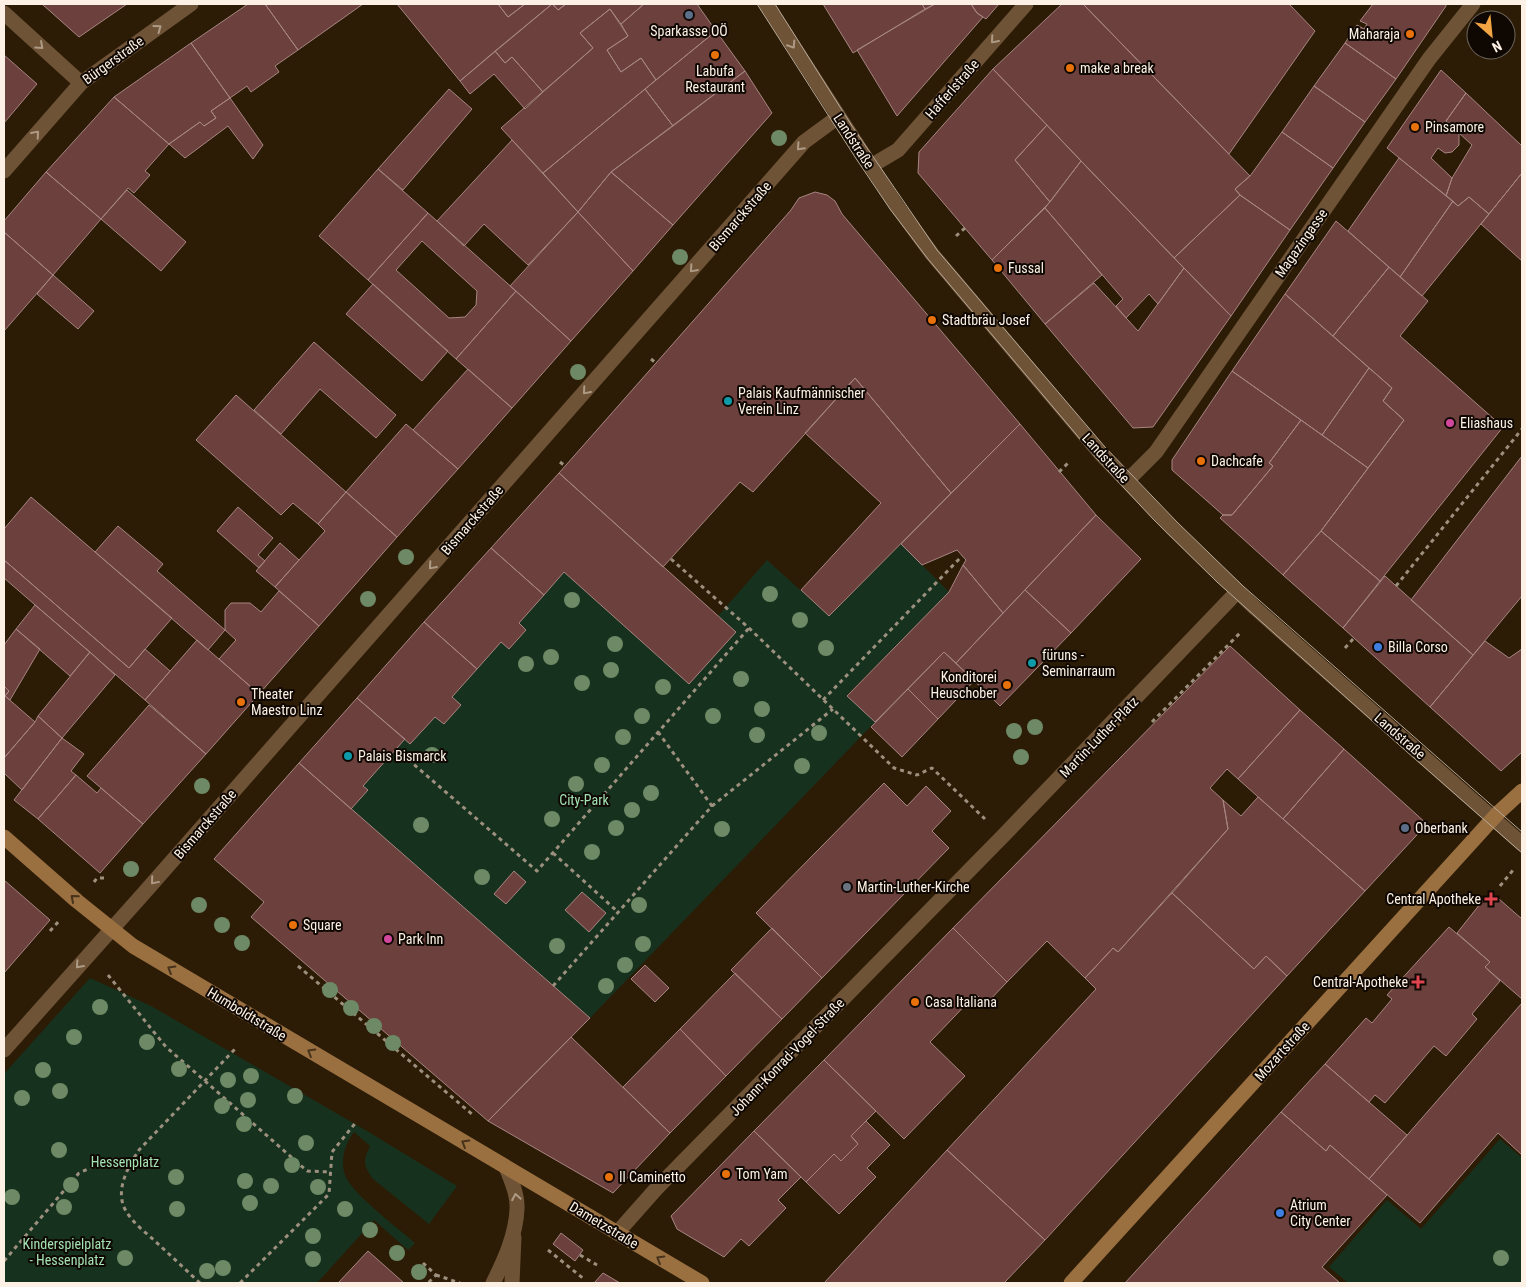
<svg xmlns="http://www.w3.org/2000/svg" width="1526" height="1287" viewBox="0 0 1526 1287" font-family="'Roboto Condensed',sans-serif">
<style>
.green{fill:#16321e}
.building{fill:#6c403d;stroke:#a78582;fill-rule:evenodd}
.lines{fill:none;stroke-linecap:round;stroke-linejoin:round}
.path{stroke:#9d907e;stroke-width:3;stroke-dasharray:4 4;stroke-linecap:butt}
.lane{stroke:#6e5337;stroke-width:15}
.street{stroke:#6e5337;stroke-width:15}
.secondary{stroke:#9a7041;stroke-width:15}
.tram{stroke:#b7aa9a;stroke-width:1}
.tree{fill:#6d8965}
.oneway{stroke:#ae9a85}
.oneway2{stroke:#47321b}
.service-dot{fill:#5c6f8a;stroke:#0f0802;stroke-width:2}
.food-dot{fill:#e8710a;stroke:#0f0802;stroke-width:2}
.culture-dot{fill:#0f9aa8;stroke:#0f0802;stroke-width:2}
.hotel-dot{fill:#d1479c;stroke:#0f0802;stroke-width:2}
.shop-dot{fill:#3f7fe0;stroke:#0f0802;stroke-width:2}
.worship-dot{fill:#6b7280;stroke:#0f0802;stroke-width:2}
.health-dot{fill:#e0444e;stroke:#0f0802;stroke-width:2}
.labels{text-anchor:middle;stroke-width:4;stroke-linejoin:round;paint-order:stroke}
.poi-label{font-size:14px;fill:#fcf1e4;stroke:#0f0802;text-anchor:start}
.street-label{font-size:14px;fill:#fcf1e4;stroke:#0f0802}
.park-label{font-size:14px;fill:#a3e2b3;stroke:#0f0802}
</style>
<rect width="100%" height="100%" fill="#2c1c06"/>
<!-- green -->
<path class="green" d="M901 544 949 592 847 695 875 722 590 1018 351 809 363 786 405 739 410 744 435 717 444 724 460 705 452 697 501 642 510 649 526 630 519 623 564 572 689 684 736 632 718 616 767 560 829 616Z
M90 978 151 1006 367 1131 457 1186 429 1224 373 1179C363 1164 363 1162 370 1146L354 1132C345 1144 340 1160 345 1175 351 1193 399 1229 415 1243L408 1250 374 1220 317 1283H4V1074Z
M1500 1139 1522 1158V1283H1348L1329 1267 1387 1200 1421 1229Z"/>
<!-- building -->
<path class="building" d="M42 4H127L79 37Z
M248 4H265L298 50 275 66 279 72 251 92 247 86 230 98 191 43Z
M265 4H363L298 50Z
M397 4H498L508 17 525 4H552L460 81Z
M498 4H525L508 17Z
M552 4 558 10 566 4H644L621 24 610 9 580 33 593 48 543 92 512 57 505 63 495 51Z
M553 4H566L558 10Z
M644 4H697L716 31 656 80 641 58 621 72 607 50 628 36 621 24Z
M823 4H922L925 9 853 53Z
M922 4H935L925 9Z
M935 4H971L977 13 983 17 897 116 857 50Z
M971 4H999L986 19 977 13Z
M1062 4H1083L1250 176 1235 189 1240 195 1174 258 993 69Z
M1083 4H1289L1315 31 1229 154Z
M1373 4H1446V6L1396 79 1345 43 1357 25 1364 29 1367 24 1360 21Z
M610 9 628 36 607 50 621 72 641 58 656 80 543 173 501 128 593 48 580 33Z
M716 31 745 71 673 126 645 89Z
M191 43 230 98 211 111 216 118 204 126 200 122 169 144 114 97Z
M1345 43 1396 79 1365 122 1314 86Z
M495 51 505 63 512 57 543 92 525 109 494 74 470 94 460 81Z
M4 55 37 84 4 123Z
M993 69 1047 125 1015 160 1050 202 992 260 918 173 919 152Z
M1441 70 1466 93 1446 121 1459 133V145L1452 152 1445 153 1438 148 1431 158 1452 178 1446 196 1387 148Z
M745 71 772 113 673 225 611 172Z
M1314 86 1365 122 1333 168 1282 132Z
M449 89 472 109 403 190 378 169Z
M645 89 673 126 611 172 578 212 543 173Z
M1466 93 1522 146V173L1489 214 1469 197 1458 206 1446 196 1452 178 1472 145 1446 121Z
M114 97 169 144 145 171 150 175 134 193 128 188 101 219 46 172Z
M230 98 263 145 253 159 228 126 185 158 169 144 200 122 204 126 216 118 211 111Z
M1047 125 1081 161 1050 202 1015 160Z
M1282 132 1333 168 1290 230 1240 195 1235 189 1250 176Z
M512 140 578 212 528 265 484 224 464 246 437 221Z
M1399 158 1453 201 1400 277 1348 231Z
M1081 161 1184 268 1158 304 1149 294 1126 318 1116 306 1123 299 1045 208Z
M378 169 428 213 368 280 319 236Z
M46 172 101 219 53 275 4 232V221Z
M611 172 673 225 633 271 578 212Z
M1522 173V261L1481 224Z
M127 190 186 242 161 271 101 219Z
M815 192 827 195 835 201 842 214 1020 424 951 493 855 378 753 492 740 482 663 567 559 473 791 210 799 198Z
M1240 195 1290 230 1231 316 1174 258Z
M1469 197 1489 214 1422 296 1400 277 1453 201 1458 206Z
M1045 208 1102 275 1045 324 992 260Z
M578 212 633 271 571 341 510 286Z
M428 213 516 291 456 359 368 280ZM422 241 477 291 476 305 465 317 449 318 396 270Z
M1336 221 1389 267 1333 336 1285 294Z
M4 232 53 275 4 331Z
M1389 267 1428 301 1400 336 1503 427 1380 581 1321 531 1404 420 1383 401 1392 388 1333 336Z
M1184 268 1231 316 1153 427 1133 428 1045 324 1094 283 1138 331Z
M53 275 94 311 78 329 37 294Z
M373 284 448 351 422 381 346 314Z
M516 291 571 341 512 408 456 359Z
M1285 294 1369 368 1322 435 1232 371Z
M314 342 396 415 376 438 320 389 281 434 254 410Z
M1369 368 1392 388 1383 401 1404 420 1368 468 1322 435Z
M468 369 512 408 458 469 413 430Z
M1232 371 1301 420 1269 463 1273 466 1232 515H1223L1172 470V460Z
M855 378 951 493 829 616 801 590 881 503 805 433Z
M236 395 346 492 318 524 293 503 281 515 196 440Z
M1301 420 1368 468 1321 531 1283 575 1220 518 1223 515H1232L1273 466 1269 463Z
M406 424 458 469 397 537 346 492Z
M1020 424 1096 515 1003 613 963 565 966 560 957 550 922 565 901 544Z
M1522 456V596L1473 655 1411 600Z
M559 473 736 632 689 684 564 572 544 595 491 548Z
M346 492 397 537 319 626 275 587 325 531 318 524Z
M31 497 172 618 129 668 4 560V529Z
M238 507 273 538 258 555 265 561 259 568 217 531Z
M1096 515 1141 559 1071 633 1025 590Z
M118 526 163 564 157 571 225 630 208 650 95 552Z
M1321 531 1380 581 1343 628 1283 575Z
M280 543 299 560 275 587 256 571Z
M491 548 544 595 519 623 526 630 509 649 501 642 477 669 424 622Z
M4 560 129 668 145 649 170 671 145 700 4 578Z
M963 565 1003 613 956 663 944 652 875 722 847 696 949 592Z
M1385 576 1473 655 1430 707 1343 628Z
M1025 590 1071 633 1000 706 956 663Z
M279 591 319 626 259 694 219 659 236 640 225 630V610L231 603H250L261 612Z
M35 605 90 652 70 676 16 629Z
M424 622 477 669 452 697 461 705 444 724 435 717 410 744 357 698Z
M16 629 40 649 10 700 5 696 9 691 4 686V645Z
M197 640 259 694 206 754 145 700Z
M1485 641 1509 658 1522 649V752L1501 771 1430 707Z
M1230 646 1300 710 1238 779 1227 769 1210 788 1223 800 1228 829 1118 952 1113 948 1085 978 1047 941 1007 982 953 928Z
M90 652 115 675 62 738 38 716Z
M944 652 974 681 938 719 908 689Z
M4 686 9 691 5 696 35 722 4 758Z
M908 689 938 719 902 757 871 727Z
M357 698 405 739 363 786 368 790 351 809 299 763Z
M149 705 206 754 143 824 87 776Z
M1300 710 1344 749 1283 819 1238 779Z
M38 716 62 738 22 790 4 773V758L35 722Z
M62 738 84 754 71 771 76 775 38 819 14 800Z
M1344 749 1427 824 1365 891 1283 819Z
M299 763 590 1018 488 1121 251 917 264 902 214 859Z
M76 775 97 793 101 788 143 824 100 873 38 819Z
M884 783 907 806 926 786 951 811 932 831 949 848 822 978 756 913Z
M1258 797 1365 891 1287 976 1266 956 1254 969 1172 893 1228 829 1223 800 1241 816Z
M514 871 526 882 506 904 494 894Z
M4 880 50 920 4 973Z
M582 892 606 913 589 932 565 910Z
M1172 893 1254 969 1266 956 1287 976 1045 1240 947 1150 1096 989 1085 978 1113 948 1118 952Z
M1484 899H1499L1522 919V999L1485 967 1490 962 1457 933Z
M1449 927 1490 962 1485 967 1500 981 1472 1014 1477 1019 1446 1056 1434 1046 1385 1103 1375 1095 1369 1102 1325 1064 1366 1018 1372 1023 1392 999 1387 995Z
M772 928 822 978 782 1019 731 970Z
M953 928 1007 982 986 1004 976 994 930 1042 965 1076 904 1139 824 1060Z
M645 965 669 988 655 1002 631 979Z
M735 973 782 1019 726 1076 680 1029Z
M1522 1003V1155L1498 1133 1420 1223 1369 1179Z
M680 1029 726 1076 670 1133 623 1087Z
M571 1037 670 1133 613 1193 488 1121Z
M824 1060 876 1111 851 1136 858 1144 841 1161 834 1154 806 1182 754 1131Z
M1325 1064 1407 1135 1369 1179 1330 1145 1326 1151 1281 1112Z
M1281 1112 1326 1151 1330 1145 1387 1195 1322 1267 1340 1283H1125Z
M866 1121 890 1145 867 1168 876 1177 839 1214 806 1182 834 1154 841 1161 858 1144 851 1136Z
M754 1131 801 1177 778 1200 786 1208 749 1246 741 1239 724 1257 677 1229 671 1216Z
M947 1150 1045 1240 1004 1283H824Z
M561 1233 583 1250 575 1261 553 1244Z
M368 1251 404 1283H338Z
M603 1273 620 1283H594Z"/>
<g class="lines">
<!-- path -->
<path class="path" d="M956 236 965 228
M651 359 656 363
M560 462 565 466
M1059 472 1070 461
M671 559 749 628 894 768 917 775 932 768 985 819
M1396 586 1522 429
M1345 648 1354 638
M823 700 962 556
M1152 722 1242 631
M658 732 712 806
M396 749 537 871 749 628
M553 853 618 912
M94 882 97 878H104
M1500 886 1514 869
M50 931 60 920
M298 966 473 1115
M108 975 166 1047 205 1081 307 1171 331 1172
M553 986 712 806 833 709
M548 1250 584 1279
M580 1255 597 1265
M4 1261 79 1173 106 1161 120 1158 130 1164
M423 1263 436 1275 428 1283
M436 1275 460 1283
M200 1283C185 1269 170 1255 155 1241 145 1232 133 1223 126 1211 114 1191 128 1167 139 1150L235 1049
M240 1283 329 1194 332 1152 357 1121"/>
<!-- lane -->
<path class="lane" d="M512 1283 514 1237"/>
<!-- street -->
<path class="street" d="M766 4 871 166 896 205 932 254 1100 453 1172 528 1255 608 1522 844
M4 13 81 83
M871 166 898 150 1026 4
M4 171 81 83 191 4
M1127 481 1156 452 1429 59 1473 4
M4 1050 144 893 804 142 838 117
M617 1233 656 1189 1003 836 1238 591
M493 1283C504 1261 516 1235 517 1209 518 1195 511 1180 506 1167"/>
<!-- secondary -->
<path class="secondary" d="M4 837 77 901 133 946 702 1283
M1071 1283 1498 813 1522 791"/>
<!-- tram -->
<path class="tram" d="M757 4 855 157 890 209 928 259 1097 459 1154 520 1217 582 1397 743 1522 853
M775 4 852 126 937 250 1105 447 1177 522 1243 586 1522 832"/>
</g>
<!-- trees -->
<g class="tree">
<circle cx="779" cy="138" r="8"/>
<circle cx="680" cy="257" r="8"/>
<circle cx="578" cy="372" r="8"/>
<circle cx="406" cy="557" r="8"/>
<circle cx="770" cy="594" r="8"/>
<circle cx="368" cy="599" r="8"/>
<circle cx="572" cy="600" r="8"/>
<circle cx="800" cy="620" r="8"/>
<circle cx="615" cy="644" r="8"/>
<circle cx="826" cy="648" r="8"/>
<circle cx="551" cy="657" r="8"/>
<circle cx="526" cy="664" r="8"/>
<circle cx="611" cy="670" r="8"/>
<circle cx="741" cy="679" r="8"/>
<circle cx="582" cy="683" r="8"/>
<circle cx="663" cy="687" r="8"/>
<circle cx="762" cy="709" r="8"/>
<circle cx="642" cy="716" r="8"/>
<circle cx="713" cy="716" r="8"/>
<circle cx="1035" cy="727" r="8"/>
<circle cx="1014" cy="731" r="8"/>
<circle cx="819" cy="733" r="8"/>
<circle cx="757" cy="735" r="8"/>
<circle cx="623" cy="737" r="8"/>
<circle cx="432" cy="755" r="8"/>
<circle cx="1021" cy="757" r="8"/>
<circle cx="602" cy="765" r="8"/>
<circle cx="802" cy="766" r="8"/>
<circle cx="576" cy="784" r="8"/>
<circle cx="202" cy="786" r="8"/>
<circle cx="651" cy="793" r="8"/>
<circle cx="632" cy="810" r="8"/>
<circle cx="552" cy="819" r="8"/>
<circle cx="421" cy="825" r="8"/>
<circle cx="616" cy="828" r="8"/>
<circle cx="722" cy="829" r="8"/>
<circle cx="592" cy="852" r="8"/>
<circle cx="131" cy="869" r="8"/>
<circle cx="482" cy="877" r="8"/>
<circle cx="199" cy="905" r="8"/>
<circle cx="639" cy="905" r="8"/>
<circle cx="222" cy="925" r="8"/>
<circle cx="242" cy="943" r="8"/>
<circle cx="643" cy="944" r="8"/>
<circle cx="557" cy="946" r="8"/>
<circle cx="625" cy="965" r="8"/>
<circle cx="606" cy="986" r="8"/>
<circle cx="330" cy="990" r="8"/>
<circle cx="100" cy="1007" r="8"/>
<circle cx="351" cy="1008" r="8"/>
<circle cx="374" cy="1026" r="8"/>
<circle cx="74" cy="1037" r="8"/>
<circle cx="147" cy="1042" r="8"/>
<circle cx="393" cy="1043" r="8"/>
<circle cx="179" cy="1069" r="8"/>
<circle cx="43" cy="1070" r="8"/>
<circle cx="251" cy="1076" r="8"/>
<circle cx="228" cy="1080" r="8"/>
<circle cx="60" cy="1091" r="8"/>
<circle cx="295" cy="1096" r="8"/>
<circle cx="22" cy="1098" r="8"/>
<circle cx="248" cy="1100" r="8"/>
<circle cx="222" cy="1106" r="8"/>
<circle cx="244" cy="1124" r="8"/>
<circle cx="306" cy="1143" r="8"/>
<circle cx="59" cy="1150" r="8"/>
<circle cx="292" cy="1165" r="8"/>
<circle cx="176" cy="1177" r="8"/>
<circle cx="245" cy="1181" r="8"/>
<circle cx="71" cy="1185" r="8"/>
<circle cx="271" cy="1186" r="8"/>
<circle cx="318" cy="1187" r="8"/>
<circle cx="12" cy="1197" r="8"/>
<circle cx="250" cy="1203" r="8"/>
<circle cx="64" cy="1207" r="8"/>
<circle cx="177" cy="1209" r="8"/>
<circle cx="345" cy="1209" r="8"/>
<circle cx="370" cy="1230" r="8"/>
<circle cx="313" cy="1236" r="8"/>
<circle cx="397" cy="1253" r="8"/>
<circle cx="125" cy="1258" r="8"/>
<circle cx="1501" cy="1258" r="8"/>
<circle cx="313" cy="1259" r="8"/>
<circle cx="223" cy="1268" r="8"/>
<circle cx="207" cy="1271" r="8"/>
<circle cx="419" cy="1272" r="8"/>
</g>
<!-- one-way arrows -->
<defs><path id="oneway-chevron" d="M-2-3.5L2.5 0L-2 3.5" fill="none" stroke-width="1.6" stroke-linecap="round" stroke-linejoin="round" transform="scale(1.25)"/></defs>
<g class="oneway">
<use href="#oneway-chevron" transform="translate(158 28) rotate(-36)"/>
<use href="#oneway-chevron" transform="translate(994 40) rotate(131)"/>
<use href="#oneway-chevron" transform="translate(792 45) rotate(57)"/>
<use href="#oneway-chevron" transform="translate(40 46) rotate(42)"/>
<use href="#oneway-chevron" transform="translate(36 134) rotate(-49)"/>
<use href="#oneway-chevron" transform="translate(800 147) rotate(133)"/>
<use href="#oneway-chevron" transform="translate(693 269) rotate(131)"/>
<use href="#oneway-chevron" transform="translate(586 391) rotate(131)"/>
<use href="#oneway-chevron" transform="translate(432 566) rotate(131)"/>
<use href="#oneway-chevron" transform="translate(154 881) rotate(130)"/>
<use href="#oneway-chevron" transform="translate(79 965) rotate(132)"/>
<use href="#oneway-chevron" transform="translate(516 1197) rotate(-100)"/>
</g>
<g class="oneway2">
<use href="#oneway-chevron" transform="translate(74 898) rotate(-139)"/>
<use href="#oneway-chevron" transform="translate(171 969) rotate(-149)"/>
<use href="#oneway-chevron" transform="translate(311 1052) rotate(-149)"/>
<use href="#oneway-chevron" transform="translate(465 1143) rotate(-149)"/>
<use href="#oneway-chevron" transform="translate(660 1259) rotate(-150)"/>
</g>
<!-- markers -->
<g class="service-dot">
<circle cx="689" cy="15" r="5"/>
<circle cx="1405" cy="828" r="5"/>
</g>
<g class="food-dot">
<circle cx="1410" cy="34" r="5"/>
<circle cx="715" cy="55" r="5"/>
<circle cx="1070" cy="68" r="5"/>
<circle cx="1415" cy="127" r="5"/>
<circle cx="998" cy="268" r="5"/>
<circle cx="932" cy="320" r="5"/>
<circle cx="1201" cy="461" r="5"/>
<circle cx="1007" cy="685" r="5"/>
<circle cx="241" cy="702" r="5"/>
<circle cx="293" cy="925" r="5"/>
<circle cx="915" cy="1002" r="5"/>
<circle cx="726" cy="1174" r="5"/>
<circle cx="609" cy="1177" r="5"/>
</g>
<g class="culture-dot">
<circle cx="728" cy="401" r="5"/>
<circle cx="1032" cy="663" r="5"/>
<circle cx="348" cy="756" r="5"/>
</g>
<g class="hotel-dot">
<circle cx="1450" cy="423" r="5"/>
<circle cx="388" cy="939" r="5"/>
</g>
<g class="shop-dot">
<circle cx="1378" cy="647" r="5"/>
<circle cx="1280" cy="1213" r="5"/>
</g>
<circle class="worship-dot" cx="847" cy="887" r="5"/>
<g class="health-dot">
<path d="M1488.5 891.5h5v5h5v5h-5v5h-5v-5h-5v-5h5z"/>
<path d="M1415.5 974.5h5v5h5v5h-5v5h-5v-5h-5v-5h5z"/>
</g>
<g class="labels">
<!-- poi labels -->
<g class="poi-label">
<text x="689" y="36" text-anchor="middle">Sparkasse OÖ</text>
<text x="1400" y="39" text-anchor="end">Maharaja</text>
<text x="1080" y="73">make a break</text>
<text x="715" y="76" text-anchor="middle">Labufa<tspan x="715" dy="16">Restaurant</tspan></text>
<text x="1425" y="132">Pinsamore</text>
<text x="1008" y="273">Fussal</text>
<text x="942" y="325">Stadtbräu Josef</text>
<text x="738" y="398">Palais Kaufmännischer<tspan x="738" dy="16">Verein Linz</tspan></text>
<text x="1460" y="428">Eliashaus</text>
<text x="1211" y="466">Dachcafe</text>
<text x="1388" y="652">Billa Corso</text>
<text x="1042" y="660">füruns -<tspan x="1042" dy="16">Seminarraum</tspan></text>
<text x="997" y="682" text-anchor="end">Konditorei<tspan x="997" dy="16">Heuschober</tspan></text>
<text x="251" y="699">Theater<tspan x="251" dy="16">Maestro Linz</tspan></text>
<text x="358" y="761">Palais Bismarck</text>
<text x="1415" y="833">Oberbank</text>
<text x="857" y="892">Martin-Luther-Kirche</text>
<text x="1481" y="904" text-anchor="end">Central Apotheke</text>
<text x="303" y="930">Square</text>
<text x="398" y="944">Park Inn</text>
<text x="1408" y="987" text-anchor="end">Central-Apotheke</text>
<text x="925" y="1007">Casa Italiana</text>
<text x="736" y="1179">Tom Yam</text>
<text x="619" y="1182">Il Caminetto</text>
<text x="1290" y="1210">Atrium<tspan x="1290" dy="16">City Center</tspan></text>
</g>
<!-- street labels -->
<g class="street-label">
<text transform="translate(113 60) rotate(-36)" y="5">Bürgerstraße</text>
<text transform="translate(952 89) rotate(-49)" y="5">Hafferlstraße</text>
<text transform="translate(854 141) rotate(57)" y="5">Landstraße</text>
<text transform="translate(740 216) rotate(-49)" y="5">Bismarckstraße</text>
<text transform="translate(1301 243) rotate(-55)" y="5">Magazingasse</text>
<text transform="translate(1106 458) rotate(47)" y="5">Landstraße</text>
<text transform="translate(472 520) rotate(-49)" y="5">Bismarckstraße</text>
<text transform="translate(1400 736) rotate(41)" y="5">Landstraße</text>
<text transform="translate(1099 737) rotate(-46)" y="5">Martin-Luther-Platz</text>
<text transform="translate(205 824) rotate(-49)" y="5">Bismarckstraße</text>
<text transform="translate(247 1014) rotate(31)" y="5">Humboldtstraße</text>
<text transform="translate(1282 1051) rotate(-48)" y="5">Mozartstraße</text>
<text transform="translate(787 1057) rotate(-46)" y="5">Johann-Konrad-Vogel-Straße</text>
<text transform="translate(604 1225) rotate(31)" y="5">Dametzstraße</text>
</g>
<!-- park labels -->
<g class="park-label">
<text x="584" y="805">City-Park</text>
<text x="125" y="1167">Hessenplatz</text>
<text x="67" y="1249">Kinderspielplatz<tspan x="67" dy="16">- Hessenplatz</tspan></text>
</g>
</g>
<!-- border -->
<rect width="1526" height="1287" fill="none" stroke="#fcf1e4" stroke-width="10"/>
<!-- north arrow -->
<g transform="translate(1491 35) rotate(153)"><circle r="24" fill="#0f0802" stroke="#6e655c"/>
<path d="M0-4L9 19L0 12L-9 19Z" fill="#f3a443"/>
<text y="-8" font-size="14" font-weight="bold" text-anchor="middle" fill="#fcf1e4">N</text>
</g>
</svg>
